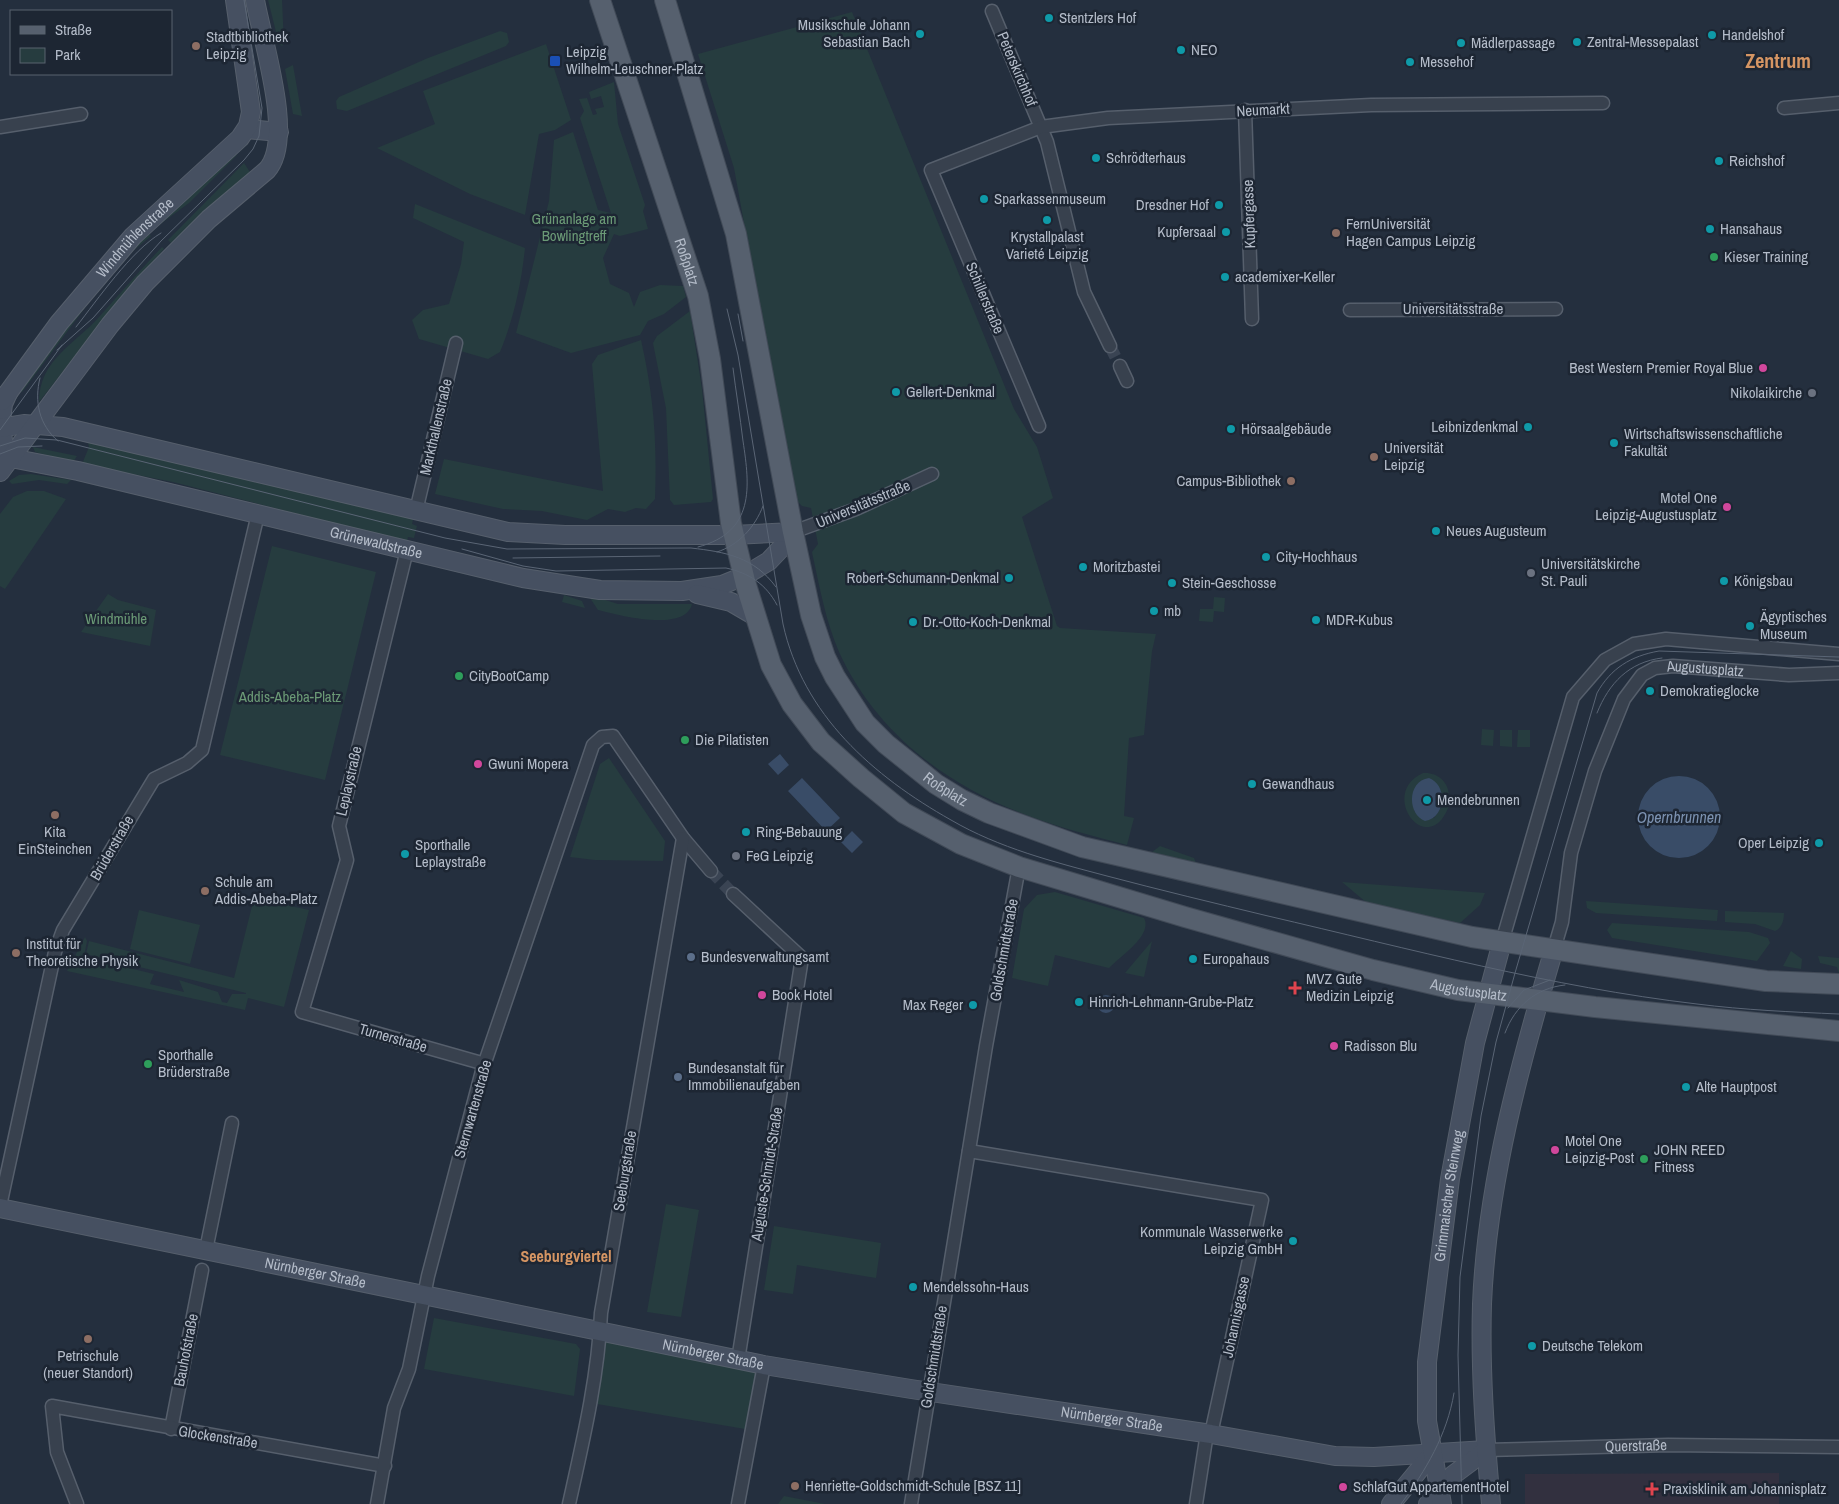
<svg xmlns="http://www.w3.org/2000/svg" width="1839" height="1504" viewBox="0 0 1839 1504" font-family="'Archivo Narrow',sans-serif">
<style>
.medical{fill:#32303f}
.green{fill:#263c3f;fill-rule:evenodd}
.water{fill:#394c67}
.lines{fill:none;stroke-linecap:round;stroke-linejoin:round}
.street-tunnel{stroke:#3a4453;stroke-width:12;stroke-dasharray:12 6;stroke-linecap:butt}
.street-casing{stroke:#565f6c;stroke-width:15}
.secondary-casing{stroke:#565f6c;stroke-width:20}
.primary-casing{stroke:#414a57;stroke-width:22}
.street{stroke:#38414e;stroke-width:12}
.secondary{stroke:#465061;stroke-width:18}
.primary{stroke:#56606e;stroke-width:20}
.tram{stroke:#5a6575;stroke-width:1}
.culture-dot{fill:#0f9aa8;stroke:#1d2633;stroke-width:2}
.education-dot{fill:#8d6e63;stroke:#1d2633;stroke-width:2}
.transit-dot{fill:#1a4fb4;stroke:#1d2633;stroke-width:2}
.leisure-dot{fill:#2e9e5b;stroke:#1d2633;stroke-width:2}
.hotel-dot{fill:#d1479c;stroke:#1d2633;stroke-width:2}
.worship-dot{fill:#6b7280;stroke:#1d2633;stroke-width:2}
.service-dot{fill:#5c6f8a;stroke:#1d2633;stroke-width:2}
.health-dot{fill:#e0444e;stroke:#1d2633;stroke-width:2}
.labels{text-anchor:middle;stroke-width:5;stroke-linejoin:round;paint-order:stroke}
.poi-label{font-size:15px;fill:#b4bcc9;stroke:#1d2633;text-anchor:start}
.street-label{font-size:15px;fill:#b4bcc9;stroke:#1d2633}
.park-label{font-size:15px;fill:#6b9a76;stroke:#1d2633}
.water-label{font-size:16px;font-style:italic;fill:#7c92b1;stroke:#1d2633}
.neighbourhood-label{font-size:16px;font-weight:bold;fill:#d59563;stroke:#1d2633}
.district-label{font-size:20px;font-weight:bold;fill:#d59563;stroke:#1d2633}
</style>
<rect width="100%" height="100%" fill="#242f3e"/>
<!-- medical -->
<path class="medical" d="M1779 1473V1504H1525V1474Z"/>
<!-- green -->
<path class="green" d="M268 0H282L284 44 282 46 279 44Z
M852 12 1014 409 1037 447 1053 498 1022 517 1057 626 1060 628 1156 634 1152 651 1144 735 1129 738 1124 816 1134 818 1127 845C1098 837 1068 830 1040 820 953 790 878 737 839 652 826 622 820 589 813 557L812 552 818 544 811 508 802 506 797 501 780 420 734 168 698 54Z
M500 31 507 33 509 42 506 46 347 111 337 109 336 101 339 97 428 58Z
M546 44 571 120 555 130 539 134 525 215 470 194 377 148 435 124 423 91Z
M293 65 302 116 293 114 285 69Z
M614 82 618 124 645 205 643 211 648 229 620 236 614 234 603 258 610 284 629 293 634 307 640 292 660 285 683 286 686 297 664 314 648 321 640 335 571 353 516 333 549 201 554 140 573 132 598 210 611 213 580 118 584 111 579 99 587 98 593 115 597 114 595 109 604 107 601 96 591 99 589 92Z
M235 154 237 155 189 203 155 228 152 224Z
M244 163 250 172 171 243 168 240Z
M415 204 525 248C521 286 514 317 500 352L488 359 419 339 412 320 423 310 449 304 461 264 464 242 413 218Z
M146 231 151 236 134 250 90 301 22 392 18 390 70 319Z
M162 247 164 249 103 320 39 402C39 360 75 344 99 317 120 294 140 270 162 247Z
M690 311 702 389 713 499 711 502 674 505 670 500 666 408 653 343 657 336Z
M641 340C654 398 657 441 655 499L646 509 636 508 625 512 608 509 587 520 542 511 503 509 435 494 444 459 603 491 592 364 598 355Z
M88 442 413 519 412 524 417 526 414 538 408 537 407 542 173 482 82 464 89 447Z
M33 447 77 456 73 462 35 452Z
M31 474 71 480 67 484 39 480 12 484 9 481 19 475Z
M27 491H44L66 499 5 589 0 586V514L13 497Z
M272 546 376 572 325 780 220 755Z
M108 594 118 600 156 610 150 646 81 632Z
M564 595 582 601 585 608 562 602Z
M1214 597 1225 598 1224 612 1214 611 1213 622 1199 621 1200 609H1213Z
M590 598H599L618 604H692C685 633 618 615 598 610Z
M1482 729 1494 730 1493 746 1481 745Z
M1500 730H1512V747L1500 746Z
M1518 730H1530V747H1517Z
M609 758 665 841 663 861 595 860 570 857 600 764Z
M1423 773C1437 772 1448 781 1449 795 1451 804 1447 812 1442 819 1418 848 1382 791 1423 773ZM1442 796V806L1434 818 1414 811V807Z
M1160 846 1194 858 1196 863 1152 852Z
M1342 882 1485 893 1480 905 1460 923 1367 903Z
M1055 892 1144 918C1153 935 1121 956 1109 968L1055 955 1048 986 1012 978 1024 909 1037 895Z
M254 898 309 910 284 1007 248 998 245 1010 67 971 85 937 87 941 84 956 86 967 96 968 108 963 154 974 150 984 184 992 179 980 218 992 222 1002 227 1003 232 994H246V993L86 954 89 941 234 978Z
M1586 901 1718 910 1717 921 1596 913 1587 908Z
M139 910 200 925 190 964 130 949Z
M1725 911 1784 913C1784 920 1782 928 1775 931L1755 924 1725 922Z
M1612 923 1749 932 1768 938 1770 943 1757 961 1612 938 1607 930Z
M1152 941 1144 977 1125 973Z
M1791 951 1802 959 1801 969 1783 966Z
M1818 956 1839 958V974L1837 967 1820 963Z
M666 1204 699 1210 681 1317 647 1312Z
M774 1226 881 1243 876 1278 797 1265 793 1294 764 1290Z
M434 1318 576 1344 580 1349 574 1396 424 1369Z
M601 1332 764 1365 751 1430 591 1403Z
M784 1496 825 1504H778Z"/>
<!-- water -->
<path class="water" d="M780 754 789 765 778 775 768 764Z
M1638 817a41 41 0 1 1 82 0a41 41 0 1 1-82 0Z
M802 778 840 818 826 831 788 791Z
M1429 778C1448 785 1446 818 1425 821 1407 814 1407 781 1429 778Z
M852 831 863 842 852 853 841 842Z
M1097 1004a9 9 0 1 1 18 0a9 9 0 1 1-18 0Z"/>
<g class="lines">
<!-- street-tunnel -->
<path class="street-tunnel" d="M1110 346 1120 366
M711 871 733 894"/>
<!-- street casing -->
<g class="street-casing">
<g id="street">
<path d="M992 11 1047 142 1084 292 1110 346"/>
<path d="M1784 108 1839 103"/>
<path d="M1245 110 1252 319"/>
<path d="M0 127 81 114"/>
<path d="M1350 310 1556 309"/>
<path d="M1120 366 1127 381"/>
<path d="M1039 426 931 170 1041 127 1108 118 1371 105 1603 103"/>
<path d="M416 511 456 343"/>
<path d="M793 532 856 509 932 474"/>
<path d="M407 550 339 826 347 860 302 1012 485 1064"/>
<path d="M733 894 802 958 738 1360"/>
<path d="M1502 942 1573 697 1605 660 1634 644 1666 639 1839 654"/>
<path id="s1" d="M1554 949 1562 922 1571 853 1595 771 1624 699 1642 675 1655 668 1673 666 1789 675 1839 673"/>
<path d="M969 1151 1262 1200 1211 1434"/>
<path d="M0 1206 55 952 63 930 154 779 187 763 202 750 258 514"/>
<path d="M206 1250 232 1123"/>
<path d="M171 1429 202 1270"/>
<path id="s2" d="M1486 1450 1668 1445 1839 1447"/>
<path d="M77 1504 57 1452 52 1406 385 1466"/>
<path d="M377 1504 394 1408 409 1369 428 1276 482 1071 593 745 602 737 613 736 683 838 711 871"/>
<path d="M569 1504C583 1441 598 1378 601 1313L683 838"/>
<path d="M738 1504 764 1365"/>
<path d="M911 1504 986 1046 1019 867"/>
<path d="M1196 1504 1207 1433"/>
</g>
</g>
<!-- secondary casing -->
<g class="secondary-casing">
<g id="secondary">
<path d="M247 129 279 132"/>
<path id="s3" d="M8 393 3 404 1 421 3 441 8 453 16 459 78 471 523 578 600 590 682 591 722 585 744 576 769 561 786 543 793 532"/>
<path id="s4" d="M2 401 59 323 133 236 240 138 248 126 251 112 235 0"/>
<path d="M0 428 24 424 63 427 508 532 565 535H733L793 532"/>
<path d="M0 472 110 325 145 283 209 219 267 170C295 139 262 40 255 0"/>
<path d="M697 594 731 602 755 616"/>
<path id="s5" d="M0 1208 764 1365 911 1389 1211 1434 1335 1456 1374 1457 1486 1450"/>
<path d="M1391 1504 1432 1454"/>
<path d="M1428 1504 1453 1475 1484 1452"/>
<path id="s6" d="M1442 1504 1427 1421V1362L1450 1179 1475 1043 1502 942"/>
<path d="M1491 1504C1485 1437 1480 1371 1482 1304 1487 1183 1520 1064 1554 949"/>
</g>
</g>
<!-- primary casing -->
<g class="primary-casing">
<g id="primary">
<path id="s7" d="M600 0 698 296 710 359 731 523 746 585 771 665 792 704 821 742 861 778 904 813 961 844 1019 867 1185 917 1373 970 1458 990 1595 1007 1839 1031"/>
<path id="s8" d="M665 0 736 234 793 532 811 615 825 657 835 677 865 723 886 744 936 784 962 800 989 813 1082 847 1472 937 1766 981 1839 984"/>
</g>
</g>
<!-- street -->
<use href="#street" class="street"/>
<!-- secondary -->
<use href="#secondary" class="secondary"/>
<!-- primary -->
<use href="#primary" class="primary"/>
<!-- tram -->
<path class="tram" d="M727 309 738 355 783 624C803 715 873 776 951 820 999 848 1054 862 1107 876 1160 890 1214 903 1268 916 1410 949 1552 987 1697 1004 1744 1010 1792 1012 1839 1014
M738 314 743 341
M76 327C98 299 131 251 161 233
M57 350 93 318 161 241 244 160 253 149 259 136 262 108 244 0
M40 378C34 401 39 425 58 441
M0 430 62 345
M0 446 25 438 57 440 445 538 507 549 691 548C726 552 754 557 776 587
M0 454 18 447 42 446
M698 547C755 532 750 487 743 441 740 416 736 392 733 368
M462 549 523 566 556 571 726 568C749 573 766 584 777 605
M717 552C739 545 755 527 763 506
M513 558 660 556
M1597 713C1609 683 1629 662 1662 658
M1508 1008 1524 990 1550 980
M1505 1033C1515 1006 1536 988 1565 985
M1401 1504C1426 1470 1447 1435 1454 1393
M1462 1504 1458 1355 1460 1277 1481 1116 1496 1042 1515 973 1597 693C1611 668 1631 656 1659 651L1839 657"/>
</g>
<!-- markers -->
<g class="culture-dot">
<circle cx="1049" cy="18" r="5"/>
<circle cx="920" cy="34" r="5"/>
<circle cx="1712" cy="35" r="5"/>
<circle cx="1577" cy="42" r="5"/>
<circle cx="1461" cy="43" r="5"/>
<circle cx="1181" cy="50" r="5"/>
<circle cx="1410" cy="62" r="5"/>
<circle cx="1096" cy="158" r="5"/>
<circle cx="1719" cy="161" r="5"/>
<circle cx="984" cy="199" r="5"/>
<circle cx="1219" cy="205" r="5"/>
<circle cx="1047" cy="220" r="5"/>
<circle cx="1710" cy="229" r="5"/>
<circle cx="1226" cy="232" r="5"/>
<circle cx="1225" cy="277" r="5"/>
<circle cx="896" cy="392" r="5"/>
<circle cx="1528" cy="427" r="5"/>
<circle cx="1231" cy="429" r="5"/>
<circle cx="1614" cy="443" r="5"/>
<circle cx="1436" cy="531" r="5"/>
<circle cx="1266" cy="557" r="5"/>
<circle cx="1083" cy="567" r="5"/>
<circle cx="1009" cy="578" r="5"/>
<circle cx="1724" cy="581" r="5"/>
<circle cx="1172" cy="583" r="5"/>
<circle cx="1154" cy="611" r="5"/>
<circle cx="1316" cy="620" r="5"/>
<circle cx="913" cy="622" r="5"/>
<circle cx="1750" cy="626" r="5"/>
<circle cx="1650" cy="691" r="5"/>
<circle cx="1252" cy="784" r="5"/>
<circle cx="1427" cy="800" r="5"/>
<circle cx="746" cy="832" r="5"/>
<circle cx="1819" cy="843" r="5"/>
<circle cx="405" cy="854" r="5"/>
<circle cx="1193" cy="959" r="5"/>
<circle cx="1079" cy="1002" r="5"/>
<circle cx="973" cy="1005" r="5"/>
<circle cx="1686" cy="1087" r="5"/>
<circle cx="1293" cy="1241" r="5"/>
<circle cx="913" cy="1287" r="5"/>
<circle cx="1532" cy="1346" r="5"/>
</g>
<g class="education-dot">
<circle cx="196" cy="46" r="5"/>
<circle cx="1336" cy="233" r="5"/>
<circle cx="1374" cy="457" r="5"/>
<circle cx="1291" cy="481" r="5"/>
<circle cx="55" cy="815" r="5"/>
<circle cx="205" cy="891" r="5"/>
<circle cx="16" cy="953" r="5"/>
<circle cx="88" cy="1339" r="5"/>
<circle cx="795" cy="1486" r="5"/>
</g>
<rect class="transit-dot" x="549" y="55" width="12" height="12" rx="2.5"/>
<g class="leisure-dot">
<circle cx="1714" cy="257" r="5"/>
<circle cx="459" cy="676" r="5"/>
<circle cx="685" cy="740" r="5"/>
<circle cx="148" cy="1064" r="5"/>
<circle cx="1644" cy="1159" r="5"/>
</g>
<g class="hotel-dot">
<circle cx="1763" cy="368" r="5"/>
<circle cx="1727" cy="507" r="5"/>
<circle cx="478" cy="764" r="5"/>
<circle cx="762" cy="995" r="5"/>
<circle cx="1334" cy="1046" r="5"/>
<circle cx="1555" cy="1150" r="5"/>
<circle cx="1343" cy="1487" r="5"/>
</g>
<g class="worship-dot">
<circle cx="1812" cy="393" r="5"/>
<circle cx="1531" cy="573" r="5"/>
<circle cx="736" cy="856" r="5"/>
</g>
<g class="service-dot">
<circle cx="691" cy="957" r="5"/>
<circle cx="678" cy="1077" r="5"/>
</g>
<g class="health-dot">
<path d="M1292.5 980.5h5v5h5v5h-5v5h-5v-5h-5v-5h5z"/>
<path d="M1649.5 1481.5h5v5h5v5h-5v5h-5v-5h-5v-5h5z"/>
</g>
<g class="labels">
<!-- poi labels -->
<g class="poi-label">
<text x="1059" y="23">Stentzlers Hof</text>
<text x="910" y="30" text-anchor="end">Musikschule Johann<tspan x="910" dy="17">Sebastian Bach</tspan></text>
<text x="1722" y="40">Handelshof</text>
<text x="206" y="42">Stadtbibliothek<tspan x="206" dy="17">Leipzig</tspan></text>
<text x="1587" y="47">Zentral-Messepalast</text>
<text x="1471" y="48">Mädlerpassage</text>
<text x="1191" y="55">NEO</text>
<text x="566" y="57">Leipzig<tspan x="566" dy="17">Wilhelm-Leuschner-Platz</tspan></text>
<text x="1420" y="67">Messehof</text>
<text x="1106" y="163">Schrödterhaus</text>
<text x="1729" y="166">Reichshof</text>
<text x="994" y="204">Sparkassenmuseum</text>
<text x="1209" y="210" text-anchor="end">Dresdner Hof</text>
<text x="1346" y="229">FernUniversität<tspan x="1346" dy="17">Hagen Campus Leipzig</tspan></text>
<text x="1720" y="234">Hansahaus</text>
<text x="1216" y="237" text-anchor="end">Kupfersaal</text>
<text x="1047" y="242" text-anchor="middle">Krystallpalast<tspan x="1047" dy="17">Varieté Leipzig</tspan></text>
<text x="1724" y="262">Kieser Training</text>
<text x="1235" y="282">academixer-Keller</text>
<text x="1753" y="373" text-anchor="end">Best Western Premier Royal Blue</text>
<text x="906" y="397">Gellert-Denkmal</text>
<text x="1802" y="398" text-anchor="end">Nikolaikirche</text>
<text x="1518" y="432" text-anchor="end">Leibnizdenkmal</text>
<text x="1241" y="434">Hörsaalgebäude</text>
<text x="1624" y="439">Wirtschaftswissenschaftliche<tspan x="1624" dy="17">Fakultät</tspan></text>
<text x="1384" y="453">Universität<tspan x="1384" dy="17">Leipzig</tspan></text>
<text x="1281" y="486" text-anchor="end">Campus-Bibliothek</text>
<text x="1717" y="503" text-anchor="end">Motel One<tspan x="1717" dy="17">Leipzig-Augustusplatz</tspan></text>
<text x="1446" y="536">Neues Augusteum</text>
<text x="1276" y="562">City-Hochhaus</text>
<text x="1541" y="569">Universitätskirche<tspan x="1541" dy="17">St. Pauli</tspan></text>
<text x="1093" y="572">Moritzbastei</text>
<text x="999" y="583" text-anchor="end">Robert-Schumann-Denkmal</text>
<text x="1734" y="586">Königsbau</text>
<text x="1182" y="588">Stein-Geschosse</text>
<text x="1164" y="616">mb</text>
<text x="1760" y="622">Ägyptisches<tspan x="1760" dy="17">Museum</tspan></text>
<text x="1326" y="625">MDR-Kubus</text>
<text x="923" y="627">Dr.-Otto-Koch-Denkmal</text>
<text x="469" y="681">CityBootCamp</text>
<text x="1660" y="696">Demokratieglocke</text>
<text x="695" y="745">Die Pilatisten</text>
<text x="488" y="769">Gwuni Mopera</text>
<text x="1262" y="789">Gewandhaus</text>
<text x="1437" y="805">Mendebrunnen</text>
<text x="55" y="837" text-anchor="middle">Kita<tspan x="55" dy="17">EinSteinchen</tspan></text>
<text x="756" y="837">Ring-Bebauung</text>
<text x="1809" y="848" text-anchor="end">Oper Leipzig</text>
<text x="415" y="850">Sporthalle<tspan x="415" dy="17">Leplaystraße</tspan></text>
<text x="746" y="861">FeG Leipzig</text>
<text x="215" y="887">Schule am<tspan x="215" dy="17">Addis-Abeba-Platz</tspan></text>
<text x="26" y="949">Institut für<tspan x="26" dy="17">Theoretische Physik</tspan></text>
<text x="701" y="962">Bundesverwaltungsamt</text>
<text x="1203" y="964">Europahaus</text>
<text x="1306" y="984">MVZ Gute<tspan x="1306" dy="17">Medizin Leipzig</tspan></text>
<text x="772" y="1000">Book Hotel</text>
<text x="1089" y="1007">Hinrich-Lehmann-Grube-Platz</text>
<text x="963" y="1010" text-anchor="end">Max Reger</text>
<text x="1344" y="1051">Radisson Blu</text>
<text x="158" y="1060">Sporthalle<tspan x="158" dy="17">Brüderstraße</tspan></text>
<text x="688" y="1073">Bundesanstalt für<tspan x="688" dy="17">Immobilienaufgaben</tspan></text>
<text x="1696" y="1092">Alte Hauptpost</text>
<text x="1565" y="1146">Motel One<tspan x="1565" dy="17">Leipzig-Post</tspan></text>
<text x="1654" y="1155">JOHN REED<tspan x="1654" dy="17">Fitness</tspan></text>
<text x="1283" y="1237" text-anchor="end">Kommunale Wasserwerke<tspan x="1283" dy="17">Leipzig GmbH</tspan></text>
<text x="923" y="1292">Mendelssohn-Haus</text>
<text x="1542" y="1351">Deutsche Telekom</text>
<text x="88" y="1361" text-anchor="middle">Petrischule<tspan x="88" dy="17">(neuer Standort)</tspan></text>
<text x="805" y="1491">Henriette-Goldschmidt-Schule [BSZ 11]</text>
<text x="1353" y="1492">SchlafGut AppartementHotel</text>
<text x="1663" y="1494">Praxisklinik am Johannisplatz</text>
</g>
<!-- street labels -->
<g class="street-label">
<text transform="translate(1017 69) rotate(67)" y="5">Peterskirchhof</text>
<text transform="translate(1263 110) rotate(-3)" y="5">Neumarkt</text>
<text transform="translate(1249 214) rotate(-92)" y="5">Kupfergasse</text>
<text dy="5" stroke="none"><textPath href="#s4" startOffset="211">Windmühlenstraße</textPath></text>
<text dy="5" stroke="none"><textPath href="#s7" startOffset="276">Roßplatz</textPath></text>
<text transform="translate(985 298) rotate(67)" y="5">Schillerstraße</text>
<text x="1453" y="314">Universitätsstraße</text>
<text transform="translate(436 427) rotate(-77)" y="5">Markthallenstraße</text>
<text transform="translate(863 504) rotate(-23)" y="5">Universitätsstraße</text>
<text dy="5" stroke="none"><textPath href="#s3" startOffset="442">Grünewaldstraße</textPath></text>
<text dy="5" stroke="none"><textPath href="#s1" startOffset="356">Augustusplatz</textPath></text>
<text transform="translate(349 781) rotate(-77)" y="5">Leplaystraße</text>
<text dy="5" stroke="none"><textPath href="#s8" startOffset="859">Roßplatz</textPath></text>
<text transform="translate(112 848) rotate(-60)" y="5">Brüderstraße</text>
<text transform="translate(1004 950) rotate(-80)" y="5">Goldschmidtstraße</text>
<text dy="5" stroke="none"><textPath href="#s7" startOffset="1484">Augustusplatz</textPath></text>
<text transform="translate(393 1038) rotate(16)" y="5">Turnerstraße</text>
<text transform="translate(473 1109) rotate(-74)" y="5">Sternwartenstraße</text>
<text transform="translate(625 1171) rotate(-81)" y="5">Seeburgstraße</text>
<text transform="translate(767 1174) rotate(-81)" y="5">Auguste-Schmidt-Straße</text>
<text dy="5" stroke="none"><textPath href="#s6" startOffset="311">Grimmaischer Steinweg</textPath></text>
<text dy="5" stroke="none"><textPath href="#s5" startOffset="322">Nürnberger Straße</textPath></text>
<text transform="translate(1236 1317) rotate(-78)" y="5">Johannisgasse</text>
<text transform="translate(186 1350) rotate(-79)" y="5">Bauhofstraße</text>
<text dy="5" stroke="none"><textPath href="#s5" startOffset="728">Nürnberger Straße</textPath></text>
<text transform="translate(934 1357) rotate(-81)" y="5">Goldschmidtstraße</text>
<text dy="5" stroke="none"><textPath href="#s5" startOffset="1132">Nürnberger Straße</textPath></text>
<text transform="translate(218 1437) rotate(9)" y="5">Glockenstraße</text>
<text dy="5" stroke="none"><textPath href="#s2" startOffset="150">Querstraße</textPath></text>
</g>
<!-- park labels -->
<g class="park-label">
<text x="574" y="224">Grünanlage am<tspan x="574" dy="17">Bowlingtreff</tspan></text>
<text x="116" y="624">Windmühle</text>
<text x="290" y="702">Addis-Abeba-Platz</text>
</g>
<!-- water labels -->
<g class="water-label">
<text x="1679" y="823">Opernbrunnen</text>
</g>
<!-- neighbourhood labels -->
<g class="neighbourhood-label">
<text x="566" y="1262">Seeburgviertel</text>
</g>
<!-- district labels -->
<g class="district-label">
<text x="1778" y="68">Zentrum</text>
</g>
</g>
<!-- legend -->
<rect x="10" y="10" width="162" height="65" fill="#1d2633" stroke="#59626f"/>
<rect x="20" y="26" width="25" height="8" fill="#56606e" stroke="#59626f"/>
<text x="55" y="35" font-size="15" fill="#b4bcc9">Straße</text>
<rect x="20" y="48" width="25" height="15" fill="#263c3f" stroke="#59626f"/>
<text x="55" y="60" font-size="15" fill="#b4bcc9">Park</text>
</svg>
